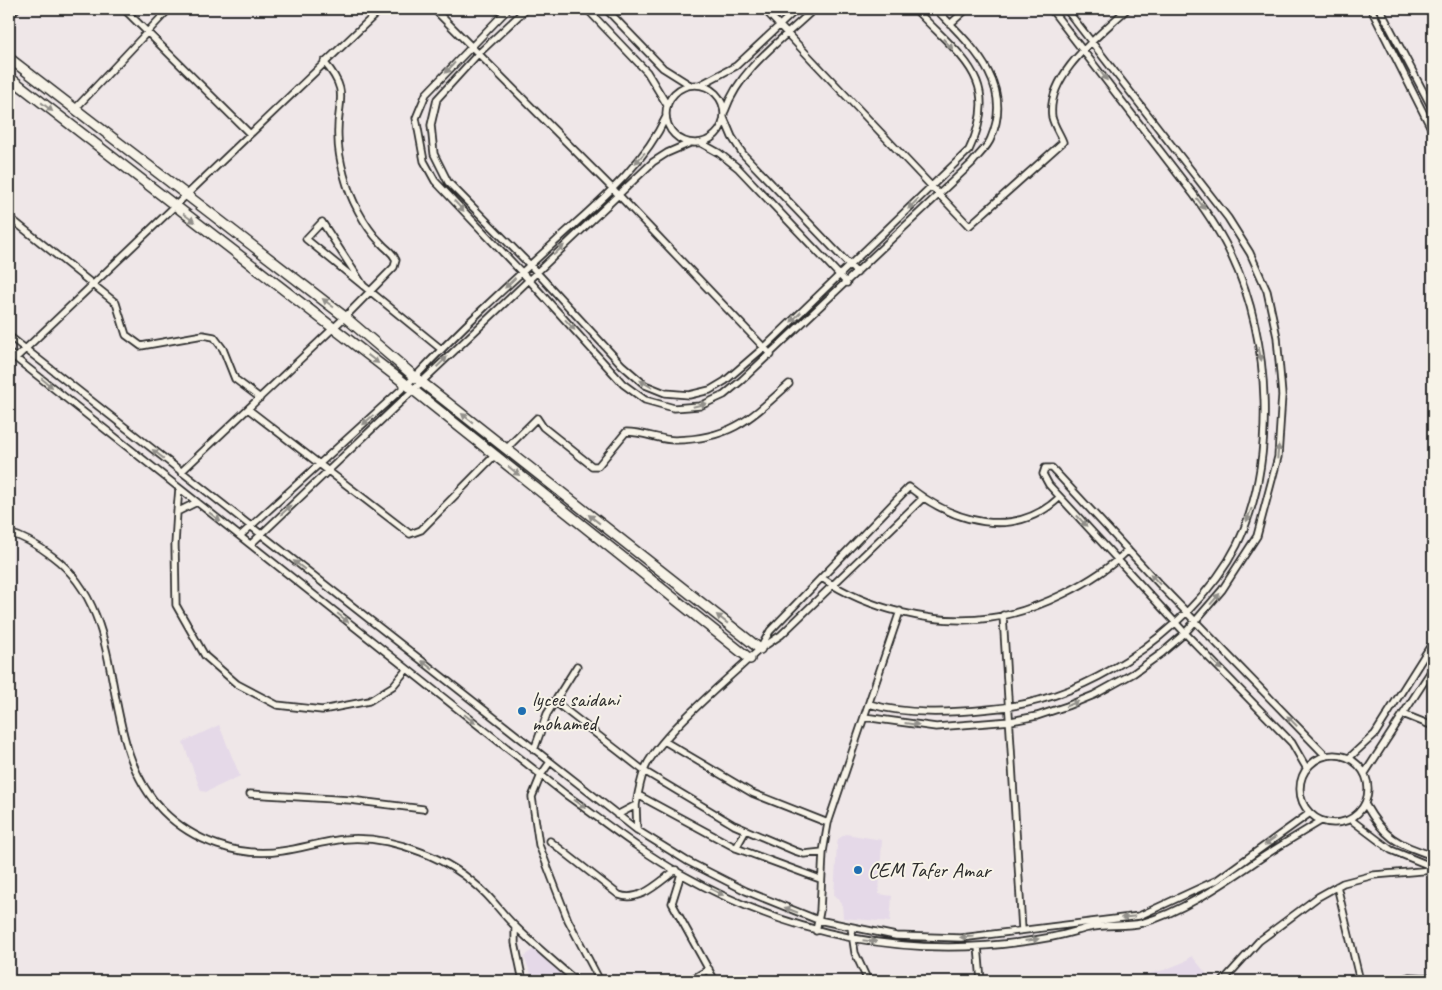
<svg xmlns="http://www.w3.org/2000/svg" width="1442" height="990" viewBox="0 0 1442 990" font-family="Caveat,sans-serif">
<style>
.built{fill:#e5d9e8}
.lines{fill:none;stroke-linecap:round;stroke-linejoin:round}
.street-casing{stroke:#2b2b2b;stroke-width:9}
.secondary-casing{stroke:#2b2b2b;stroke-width:12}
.street{stroke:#f7f3e8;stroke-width:5.5}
.secondary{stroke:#f7f3e8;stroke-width:9}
.oneway{fill:#918f8a}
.poi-dot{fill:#1f6fb2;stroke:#f7f3e8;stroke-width:2}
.labels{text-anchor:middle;stroke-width:4;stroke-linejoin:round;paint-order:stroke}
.poi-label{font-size:21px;fill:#2b2b2b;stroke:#f7f3e8;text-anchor:start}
</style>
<rect width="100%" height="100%" fill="#efe7e8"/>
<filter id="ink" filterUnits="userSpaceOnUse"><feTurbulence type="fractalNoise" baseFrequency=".02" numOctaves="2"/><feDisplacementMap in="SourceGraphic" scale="10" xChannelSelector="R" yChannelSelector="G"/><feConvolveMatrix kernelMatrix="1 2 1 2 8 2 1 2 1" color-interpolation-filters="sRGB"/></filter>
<g filter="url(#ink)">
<!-- built -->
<path class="built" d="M219 725 240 776 206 792 201 791 183 742Z
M846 834 882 840 879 894 892 896 890 922 843 918 842 904 834 895 837 845 838 839Z
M537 946 575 981H534L524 957Z
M1192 956 1209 977 1208 981H1139V976L1164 970 1184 962Z"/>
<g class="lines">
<!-- street casing -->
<g class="street-casing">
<path id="street" d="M124 9 250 134
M434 9 613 189 771 355
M508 9 426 94 416 118 424 161 435 181 528 279 623 384 645 400 674 408 700 406 724 395 742 380 972 163C978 155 988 147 991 138 1015 83 970 45 936 9
M526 9 477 55 437 99 431 125 434 154 448 182 530 265 622 365 645 385 665 393 689 395 710 390 725 381 768 344 969 150C1003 79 960 57 915 9
M587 9 647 72 667 105
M606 9 663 68 690 85
M764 9 969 226 1063 142C1060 134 1054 126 1052 117 1046 75 1101 34 1127 9
M1371 9 1433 132
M1380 9 1433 110
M9 16 16 9
M950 24 967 9
M666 114a29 29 0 1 1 58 0a29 29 0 1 1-58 0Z
M700 85 736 66 797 9
M75 109 169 9
M725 111C740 68 782 40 814 9
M724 118 732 137 743 154 857 273
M701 143 719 153 738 168 847 283
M9 217 116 303 126 335 141 346 203 335 214 337 223 349 235 379 260 398
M363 285 322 222 306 239 441 349
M9 336 637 830 687 861 746 891 818 920 896 936 961 938 1139 916 1217 880 1310 813
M9 353 565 794C603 821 640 851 681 874 796 939 921 962 1052 937 1064 935 1076 931 1088 928 1106 924 1125 927 1142 923 1185 911 1225 882 1261 858 1281 845 1301 833 1321 821
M16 358 381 9
M248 409 410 534 421 530 495 455
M506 449 537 418 543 427 592 466H598L626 432C644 432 660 440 675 440 731 439 750 419 789 384
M181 472 345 317 394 267 396 260C392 251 387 250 381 243 364 226 350 198 344 175 341 164 338 149 338 137 336 102 352 94 324 62
M179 488 177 512 197 502
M923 498 781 635 760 649 770 631 909 487C953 522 1014 541 1060 497
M177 512 175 545 176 605 205 656 237 684 277 705 322 710 369 701 393 686 407 669
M9 533C24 537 39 546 52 556 134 617 94 741 163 811 193 841 239 858 282 851 303 848 324 841 346 839 371 837 398 843 421 852 445 861 468 876 486 894 496 904 505 917 516 927 535 946 556 963 576 981
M240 536 415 377C459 330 507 286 555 242 596 204 642 168 666 117
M251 544 653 162 667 153 690 143
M822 578C867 609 935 626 990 618 1035 612 1096 582 1128 550
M1003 615 1022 930
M554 701 644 771 734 825 795 851 804 854 823 852
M869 704C907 715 950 713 989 709 1039 705 1085 687 1127 660 1170 632 1214 591 1237 545 1277 462 1271 339 1232 257 1222 235 1208 214 1194 195L1051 9
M1403 714 1433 726
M864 717 936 727 1011 721 1037 716 1067 706 1094 695 1134 673 1162 653 1185 633 1222 590 1257 536 1278 457 1282 395 1277 337 1267 291 1250 253 1228 218 1066 9
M664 741 752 793 828 823
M534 750 547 714 577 666
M1300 789a34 34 0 1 1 68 0a34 34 0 1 1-68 0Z
M1349 758 1375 734 1433 642
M550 762 541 775 532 797 539 845 568 920 600 981
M1307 769 1292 743 1185 633 1049 485 1043 474 1045 468H1052L1162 587 1326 756
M1365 773 1433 668
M250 794 350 800 423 809
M638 795 736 848 820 879
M1365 804C1385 839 1396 843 1433 856
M636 805C638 794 640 782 644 771 655 739 732 675 760 649
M617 815 636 805 637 830
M1350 819 1391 850 1433 867
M550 841 619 895C640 903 659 882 676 870
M736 848 746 830
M681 874 672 903 715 981
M1337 886 1360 981
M515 926V943L523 981
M851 927 855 953 868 981
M816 931 820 911 823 852 828 823 900 611
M978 946 981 981
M689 981 709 969
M1223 981 1259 941 1318 897 1343 883 1374 875 1433 870
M1397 981 1409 977 1433 978"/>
</g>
<!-- secondary casing -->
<g class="secondary-casing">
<path id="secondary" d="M9 58 345 317 415 377 760 649
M9 77 407 385 750 659"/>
</g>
<!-- street -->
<use href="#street" class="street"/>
<!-- secondary -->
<use href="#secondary" class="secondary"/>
</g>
<!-- one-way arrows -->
<defs><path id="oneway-solid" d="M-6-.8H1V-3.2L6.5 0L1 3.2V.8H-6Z" transform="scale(1.25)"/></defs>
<g class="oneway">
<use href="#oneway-solid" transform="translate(948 44) rotate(47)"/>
<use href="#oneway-solid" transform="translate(450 68) rotate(132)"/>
<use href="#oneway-solid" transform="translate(1103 75) rotate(53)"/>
<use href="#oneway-solid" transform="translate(47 107) rotate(38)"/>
<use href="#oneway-solid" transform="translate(640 158) rotate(132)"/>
<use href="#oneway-solid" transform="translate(913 204) rotate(136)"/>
<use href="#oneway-solid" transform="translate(1201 204) rotate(54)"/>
<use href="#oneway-solid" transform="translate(459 206) rotate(47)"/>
<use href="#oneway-solid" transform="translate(189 218) rotate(37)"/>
<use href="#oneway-solid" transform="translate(559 250) rotate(-43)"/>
<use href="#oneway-solid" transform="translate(510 283) rotate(136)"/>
<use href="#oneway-solid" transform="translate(328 303) rotate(-143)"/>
<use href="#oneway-solid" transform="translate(796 317) rotate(136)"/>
<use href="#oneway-solid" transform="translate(570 325) rotate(48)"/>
<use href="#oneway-solid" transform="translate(1260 354) rotate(78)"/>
<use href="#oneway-solid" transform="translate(373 359) rotate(38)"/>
<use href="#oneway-solid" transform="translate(442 362) rotate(-44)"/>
<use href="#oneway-solid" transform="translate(47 383) rotate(39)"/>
<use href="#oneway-solid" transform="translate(646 384) rotate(-149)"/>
<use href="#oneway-solid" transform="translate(700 405) rotate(-14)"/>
<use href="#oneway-solid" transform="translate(467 418) rotate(-142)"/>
<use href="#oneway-solid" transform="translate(368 420) rotate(138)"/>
<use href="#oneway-solid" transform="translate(1278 452) rotate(-84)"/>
<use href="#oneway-solid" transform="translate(158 454) rotate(-142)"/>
<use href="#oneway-solid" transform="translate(514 471) rotate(39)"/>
<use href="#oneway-solid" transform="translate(286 510) rotate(-43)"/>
<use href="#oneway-solid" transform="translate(1249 515) rotate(111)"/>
<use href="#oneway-solid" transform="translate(215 517) rotate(38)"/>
<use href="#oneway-solid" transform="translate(594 519) rotate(-142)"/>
<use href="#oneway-solid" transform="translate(1082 521) rotate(47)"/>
<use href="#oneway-solid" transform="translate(299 565) rotate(-142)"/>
<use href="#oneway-solid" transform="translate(1155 579) rotate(-132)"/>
<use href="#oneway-solid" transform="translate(1215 599) rotate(-49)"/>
<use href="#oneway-solid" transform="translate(343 618) rotate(39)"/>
<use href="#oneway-solid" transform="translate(722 619) rotate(-142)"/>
<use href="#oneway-solid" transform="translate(427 665) rotate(-142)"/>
<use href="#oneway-solid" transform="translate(1217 665) rotate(46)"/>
<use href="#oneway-solid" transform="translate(1072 704) rotate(-21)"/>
<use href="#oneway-solid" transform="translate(470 719) rotate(39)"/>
<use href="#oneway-solid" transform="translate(1292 721) rotate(-134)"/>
<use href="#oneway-solid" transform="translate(912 724) rotate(7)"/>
<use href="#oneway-solid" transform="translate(580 804) rotate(36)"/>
<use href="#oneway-solid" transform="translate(1270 841) rotate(144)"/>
<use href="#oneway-solid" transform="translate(717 892) rotate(27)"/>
<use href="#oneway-solid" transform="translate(791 910) rotate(-159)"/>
<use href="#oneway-solid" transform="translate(1128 917) rotate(174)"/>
<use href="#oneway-solid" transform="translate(967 937) rotate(177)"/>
<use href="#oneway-solid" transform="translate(1032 940) rotate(-8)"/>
<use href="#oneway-solid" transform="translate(870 941) rotate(6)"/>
</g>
</g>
<!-- markers -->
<g class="poi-dot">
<circle cx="522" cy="711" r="5"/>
<circle cx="858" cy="870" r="5"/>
</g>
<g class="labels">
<!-- poi labels -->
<g class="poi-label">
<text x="532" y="706">lycee saidani<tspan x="532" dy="24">mohamed</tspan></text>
<text x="868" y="877">CEM Tafer Amar</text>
</g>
</g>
<!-- margin -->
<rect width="1442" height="990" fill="none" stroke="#f7f3e8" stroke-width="30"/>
<rect x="15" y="15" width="1412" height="960" fill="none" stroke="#2b2b2b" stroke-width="2" filter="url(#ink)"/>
</svg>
